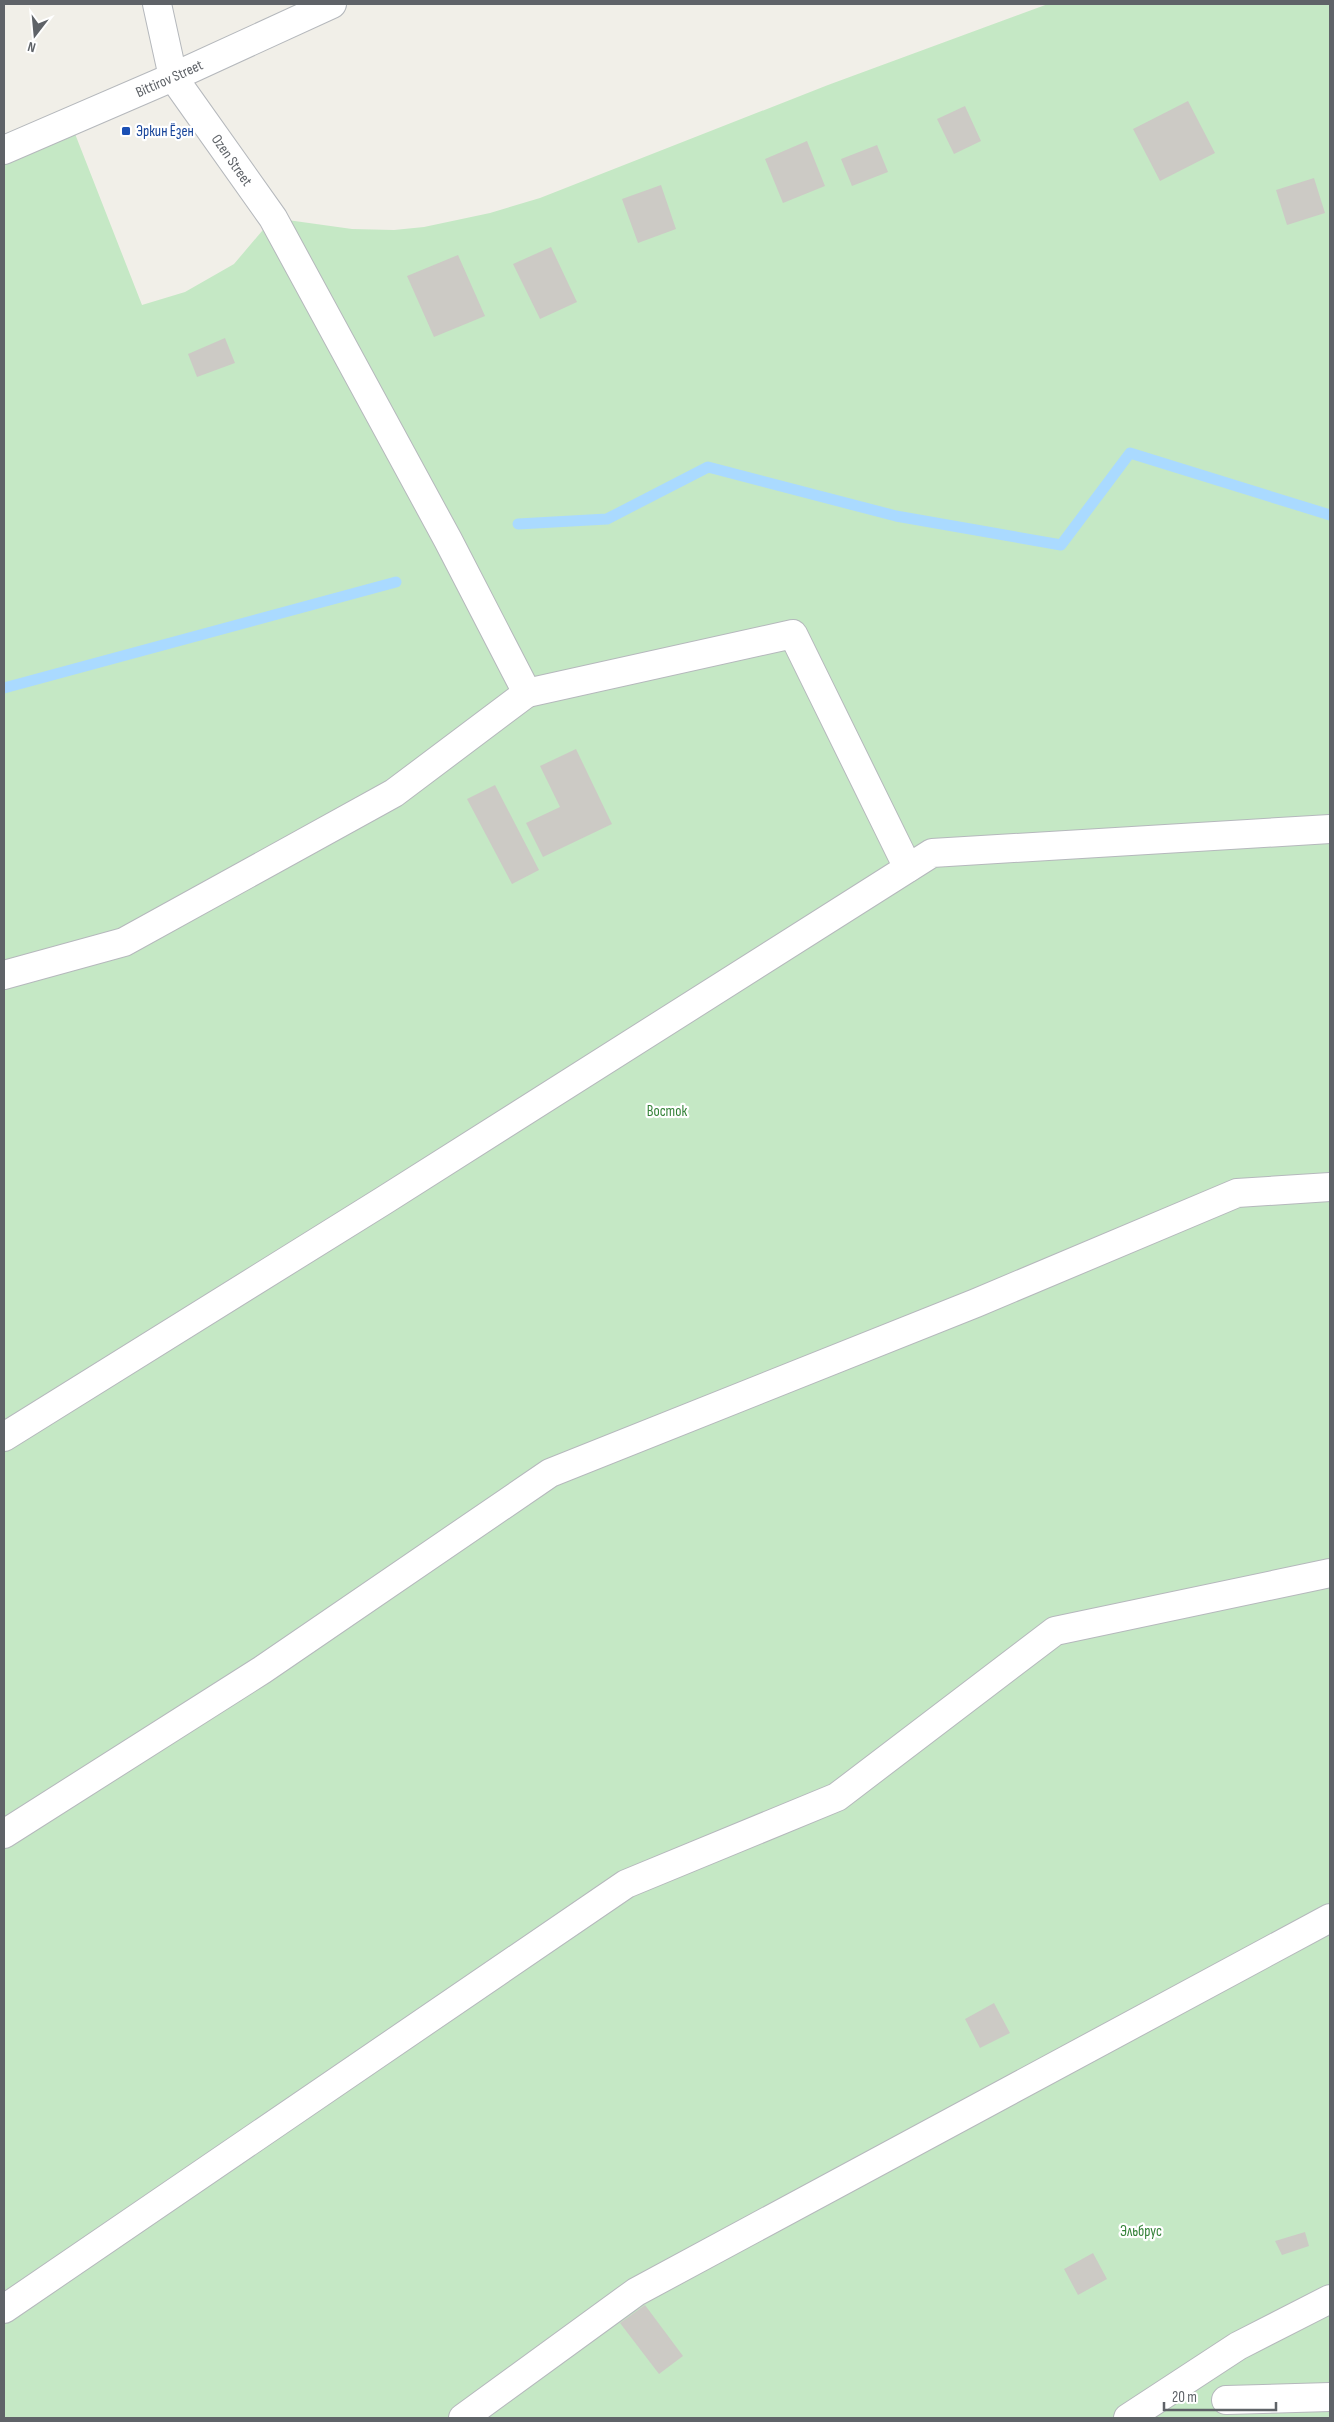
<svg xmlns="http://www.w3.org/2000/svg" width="1334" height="2422" viewBox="0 0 1334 2422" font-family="'Sofia Sans Condensed',sans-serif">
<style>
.green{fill:#c5e8c5}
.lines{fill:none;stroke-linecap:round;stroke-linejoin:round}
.stream{stroke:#aadaff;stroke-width:11}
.building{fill:#cccac5}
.minor-casing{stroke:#b5b8bc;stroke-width:30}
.minor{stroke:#fff;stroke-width:28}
.transit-dot{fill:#1a4fb4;stroke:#fff;stroke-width:2}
.labels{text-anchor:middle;stroke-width:4.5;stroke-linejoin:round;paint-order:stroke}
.street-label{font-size:15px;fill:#5f6368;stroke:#fff}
.transit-label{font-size:15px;fill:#164399;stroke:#fff;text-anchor:start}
.park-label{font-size:15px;fill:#348238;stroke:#fff}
</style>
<rect width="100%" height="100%" fill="#f1efe8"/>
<!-- green -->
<path class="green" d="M1048 4H1330V2418H4V150L70 121 142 305 185 292 234 264 273 218 352 229 394 230 424 227 490 213 540 198 828 85Z"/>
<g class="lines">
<!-- stream -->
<path class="stream" d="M518 524 607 519 708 467 896 516 1061 545 1130 453 1330 515
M4 688 396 582"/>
</g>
<!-- building -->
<path class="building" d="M1188 101 1215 153 1160 181 1133 129Z
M965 106 981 141 954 154 937 119Z
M807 141 825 186 783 203 765 159Z
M877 145 888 172 852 186 841 159Z
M1314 178 1325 213 1287 225 1276 190Z
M661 185 676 229 638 243 622 199Z
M551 247 577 302 540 319 513 264Z
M458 255 485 316 434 337 407 276Z
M225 338 235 363 197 377 188 354Z
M576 749 612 824 543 857 526 823 560 807 540 766Z
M495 785 539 870 512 884 467 799Z
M994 2003 1010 2033 980 2048 965 2019Z
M1305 2232 1309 2246 1282 2255 1275 2241Z
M1093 2253 1107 2279 1078 2295 1064 2269Z
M645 2305 683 2356 659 2374 620 2323Z"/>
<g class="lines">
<!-- minor casing -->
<g class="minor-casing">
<g id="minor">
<path id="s1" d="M4 150 173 77 332 4"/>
<path d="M527 693 793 634 908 868"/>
<path d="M4 975 124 942 394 793 527 693 448 540 273 218 173 77 157 4"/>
<path d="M4 1437 383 1201 932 853 1330 829"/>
<path d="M4 1834 262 1670 550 1473 976 1303 1237 1193 1330 1187"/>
<path d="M4 2309 626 1884 837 1797 1055 1631 1330 1573"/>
<path d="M1226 2400 1330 2397"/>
<path d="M463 2418 636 2292 1330 1918"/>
<path d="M1128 2418 1238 2346 1330 2299"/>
</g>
</g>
<!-- minor -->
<use href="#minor" class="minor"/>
</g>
<!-- markers -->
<rect class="transit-dot" x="121" y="126" width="10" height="10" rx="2.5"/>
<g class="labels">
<!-- street labels -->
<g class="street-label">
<text dy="5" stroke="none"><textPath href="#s1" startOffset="180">Bittirov Street</textPath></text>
<text transform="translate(232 160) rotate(55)" y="5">Ozen Street</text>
</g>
<!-- transit labels -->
<g class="transit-label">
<text x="136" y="136">Эркин Ёзен</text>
</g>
<!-- park labels -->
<g class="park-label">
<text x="667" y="1116">Восток</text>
<text x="1141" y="2236">Эльбрус</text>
</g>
</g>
<!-- border -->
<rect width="1334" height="2422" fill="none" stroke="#5f6368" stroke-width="10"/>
<!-- north arrow -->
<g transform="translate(35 35) rotate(196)" stroke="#ffffff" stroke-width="4" paint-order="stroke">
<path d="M0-4L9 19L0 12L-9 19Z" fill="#5f6368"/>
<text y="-8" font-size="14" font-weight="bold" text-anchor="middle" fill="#5f6368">N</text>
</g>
<!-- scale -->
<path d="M1164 2402v8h112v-8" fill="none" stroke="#5f6368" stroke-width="2.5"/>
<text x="1172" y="2402" font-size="15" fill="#5f6368" stroke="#ffffff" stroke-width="4" paint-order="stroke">20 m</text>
</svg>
